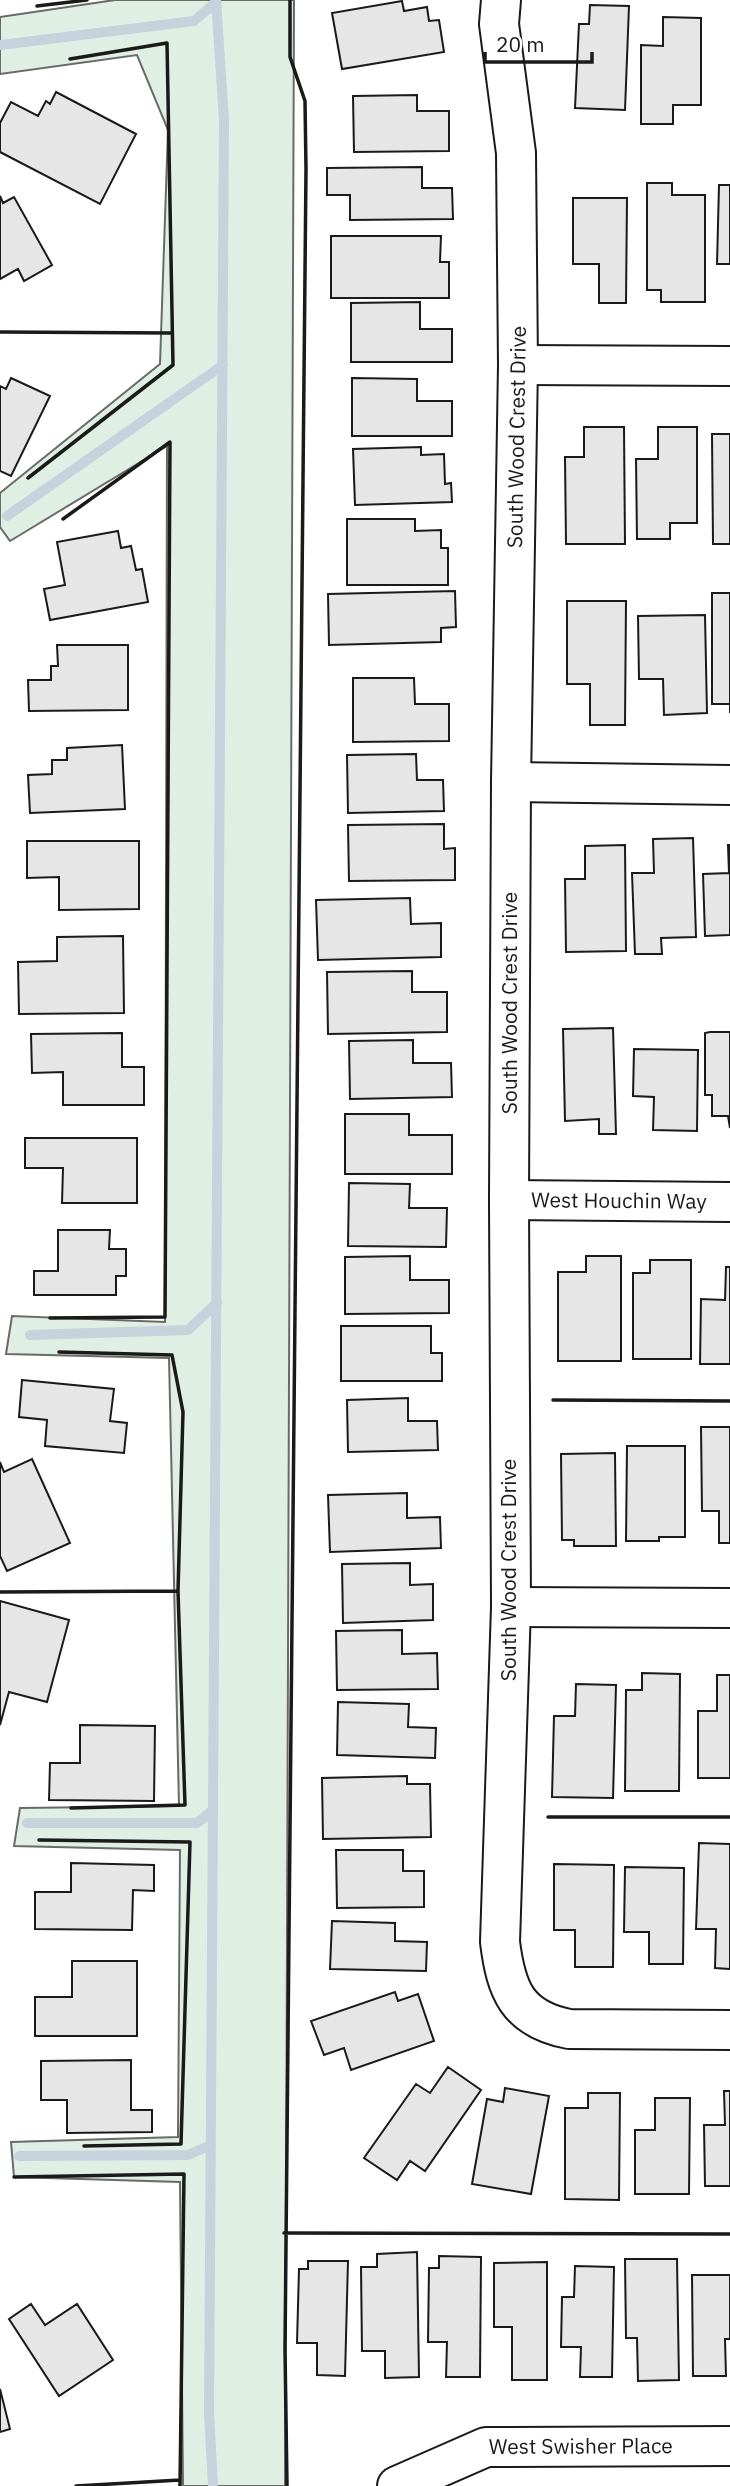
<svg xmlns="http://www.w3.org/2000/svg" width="730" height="2486" viewBox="0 0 730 2486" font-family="'IBM Plex Sans',sans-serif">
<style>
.green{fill:#e0efe3;stroke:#6a6a6a;stroke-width:2}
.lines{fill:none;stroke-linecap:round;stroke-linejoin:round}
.stream{stroke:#c6d2dc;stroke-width:10}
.building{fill:#e6e6e6;stroke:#1a1a1a;stroke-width:2}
.minor-casing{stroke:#1a1a1a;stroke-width:42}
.minor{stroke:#fff;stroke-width:38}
.wall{stroke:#1a1a1a;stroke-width:3.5}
.labels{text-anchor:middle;stroke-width:5;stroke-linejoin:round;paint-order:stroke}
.street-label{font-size:21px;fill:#1a1a1a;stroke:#fff}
</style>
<rect width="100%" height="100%" fill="#fff"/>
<!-- green -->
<path class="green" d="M115 0H294L285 2486H183L180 2182 14 2177 11 2142 178 2137 180 1850 14 1846 20 1808 179 1806 169 1358 6 1354 12 1316 165 1322 167 446 10 541 0 527V493L160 364 168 130 137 55 0 74V17Z"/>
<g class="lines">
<!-- stream -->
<path class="stream" d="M0 45 194 21 216 2
M7 516 223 365
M30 1335 188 1330 217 1303
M27 1823H197L213 1810
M19 2156 188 2155 211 2145
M213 2486 209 2413 224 120 216 0"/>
</g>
<!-- building -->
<path class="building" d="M402 1 404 11 427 7 429 21 439 20 444 52 342 69 332 13Z
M590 5 629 6 625 110 575 108 579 24H589Z
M663 17 701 18V105H673V124H641V45L663 46Z
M56 92 136 134 100 204 0 152V123L11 102 38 116 46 101 50 104Z
M417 95V111H449V151L354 152 353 96Z
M422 167V188H452L453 219 350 220V195H327V168Z
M647 183H672V195H705V302H661V290H647Z
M719 185H730V264H717Z
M0 196 3 203 14 197 52 265 24 281 18 269 0 279Z
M573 198H627L626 303H599V264H573Z
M331 236H441L440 262H449V298H331Z
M420 302V329H452V362H351V303Z
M11 378 50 396 11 476 0 471V386L6 389Z
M352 378 417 379V401H452V436H352Z
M584 427H624L625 544H566L565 457H584Z
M658 427H697V523H670V539H637L636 459H658Z
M712 434H730V544H713Z
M421 447V455L444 454 445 484 451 483 452 502 355 505 353 449Z
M347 519H415V531L441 530V548H448V585H347Z
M118 531 121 548 131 546 136 570 142 569 148 602 50 620 44 589 65 585 57 542Z
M455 591 456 627 441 628V642L329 645 328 594Z
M712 593H730V713V704H712Z
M567 601H626L625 725H590V684H567Z
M705 615 707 713 664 715 663 679H639L638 616Z
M57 645H128V710L29 711 28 680H51V666H58Z
M353 678H414L415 704H449V741L353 742Z
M122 745 125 809 30 813 28 775 52 774V760H67V748Z
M416 754 417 780H443L444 811 348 813 347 755Z
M444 824V849L455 848V880L349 881 348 825Z
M693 838 696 937 661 938 662 954H635L632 873H654L653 839Z
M27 841H139V909L59 910V877L27 878Z
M625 845 626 951 566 952 565 879H585V846Z
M728 845H730V935L705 936 703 874 729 873Z
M410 898 411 924 441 923V957L318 960 316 900Z
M123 936 124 1013 19 1014 18 962 57 961V937Z
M412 971V992H447V1032L328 1034 327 972Z
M613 1028 616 1134H599V1119L565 1121 563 1029Z
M710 1032H730V1128L728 1116H712V1095H705V1033Z
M122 1033V1067H144V1105H63V1072L32 1073 31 1034Z
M413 1040V1063H451L452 1097 350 1099 349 1041Z
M634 1049 698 1050 697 1131 653 1130 654 1097 633 1096Z
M345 1114H409V1135H452V1174H345Z
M25 1138H137V1203H62L63 1168H25Z
M349 1183 410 1184 409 1208H447L446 1247 348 1246Z
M58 1230H110L109 1249H126V1276H116V1295H34V1271H58Z
M410 1256V1280H449V1313L345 1314V1257Z
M586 1256H621V1361H558V1272H586Z
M650 1260H691V1359H633V1273H650Z
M726 1267H730V1364H700L701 1299 725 1300Z
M341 1326H431V1353H442V1381H341Z
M22 1380 114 1389 110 1421 127 1423 124 1453 45 1446 47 1420 19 1417Z
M408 1398V1421H437L438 1450 348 1452 347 1400Z
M701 1427H730V1543H719V1511H702Z
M627 1446H685V1537H659V1541H626Z
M615 1453 616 1546H574V1540H562L561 1454Z
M32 1459 70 1543 7 1571 0 1556V1462L4 1472Z
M407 1493V1518L440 1517 441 1548 330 1552 328 1495Z
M410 1563V1585L433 1584V1620L343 1623 342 1564Z
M0 1601 69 1620 47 1702 9 1692 0 1725Z
M402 1630V1654L437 1653 438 1689 337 1690 336 1631Z
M642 1673 680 1674 679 1791H625L626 1690H642Z
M717 1675H730V1778H698V1711H717Z
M576 1684 616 1685 613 1798 552 1797 554 1716H575Z
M338 1702 409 1704 408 1727 436 1728 435 1758 337 1755Z
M80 1725 155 1726 154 1801 49 1800 50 1763H80Z
M407 1776V1784H430L431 1837 323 1839 322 1778Z
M699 1843 730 1844V1969L715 1968 716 1929H696Z
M336 1850H403V1871H424V1907L337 1908Z
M71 1863 154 1865V1891L133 1890 132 1930 35 1929V1892H71Z
M554 1864 614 1865 613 1967H575V1930H554Z
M625 1867 684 1868 683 1964H649V1932H624Z
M332 1921 395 1923V1941L427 1942 426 1971 330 1969Z
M72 1961H137V2036H35V1997H72Z
M395 1992 398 2001 418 1994 434 2041 351 2070 344 2048 324 2055 311 2021Z
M131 2060V2110H152V2132L67 2133V2100H41V2061Z
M448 2067 481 2090 425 2171 410 2161 397 2180 364 2158 416 2084 430 2093Z
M505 2088 549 2096 531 2194 472 2184 487 2099 503 2102Z
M724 2091H730V2186H705L704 2125H725Z
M588 2093H620L619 2200 565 2199V2108H588Z
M655 2098H690L689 2194H635V2130H655Z
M417 2252 419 2377 385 2378V2351H362L361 2267H377V2254Z
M439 2256 481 2257 480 2377H446L447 2342H428L429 2268H439Z
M625 2259H677L679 2380 638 2381 637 2338H626Z
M308 2261H348L345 2376 317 2375V2343H297L299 2269H308Z
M547 2262V2380H512V2327H494V2263Z
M575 2266 614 2267 612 2377H580L581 2347H561L562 2297H574Z
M692 2275H730V2339H725L726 2376H693Z
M31 2304 45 2325 77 2304 113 2360 59 2396 9 2319Z
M0 2389 10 2429 0 2432Z"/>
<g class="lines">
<!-- minor casing -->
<g class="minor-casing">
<g id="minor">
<path d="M501 0 499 24 516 153 518 365 511 782 509 1200 511 1607 500 1942C506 1990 517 2019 569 2029L730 2030"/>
<path d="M518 365 730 366"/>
<path d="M511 782 730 785"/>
<path id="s1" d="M509 1200 730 1202"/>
<path d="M511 1607 730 1608"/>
<path id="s2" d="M397 2486 486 2447 730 2446"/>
</g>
</g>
<!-- minor -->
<use href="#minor" class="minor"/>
<!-- wall -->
<path class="wall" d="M37 6 87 0
M0 332 172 333
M28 478 173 365 167 43 70 59
M50 1318 165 1317 170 442 63 519
M59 1352 172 1355 183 1412 178 1591
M553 1400 730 1401
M0 1592 178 1591 185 1805 71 1808
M548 1817H730
M39 1840 190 1842 181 2144 84 2146
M14 2177 184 2174 180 2486
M284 2233 730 2234
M76 2486 180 2480
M287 2486 285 2349 306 169 305 101 290 57V0"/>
</g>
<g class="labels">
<!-- street labels -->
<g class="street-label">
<text transform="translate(517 437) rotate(-89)" y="7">South Wood Crest Drive</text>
<text transform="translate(510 1003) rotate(-90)" y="7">South Wood Crest Drive</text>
<text dy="7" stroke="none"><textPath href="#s1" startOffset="110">West Houchin Way</textPath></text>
<text transform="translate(509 1570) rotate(-90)" y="7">South Wood Crest Drive</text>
<text dy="7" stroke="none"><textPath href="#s2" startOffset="192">West Swisher Place</textPath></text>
</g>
</g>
<!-- scale -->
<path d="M485 52v10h107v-10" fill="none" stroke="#1a1a1a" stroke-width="3.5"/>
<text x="496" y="52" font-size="21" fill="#1a1a1a" stroke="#ffffff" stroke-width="5" paint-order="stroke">20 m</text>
</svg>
